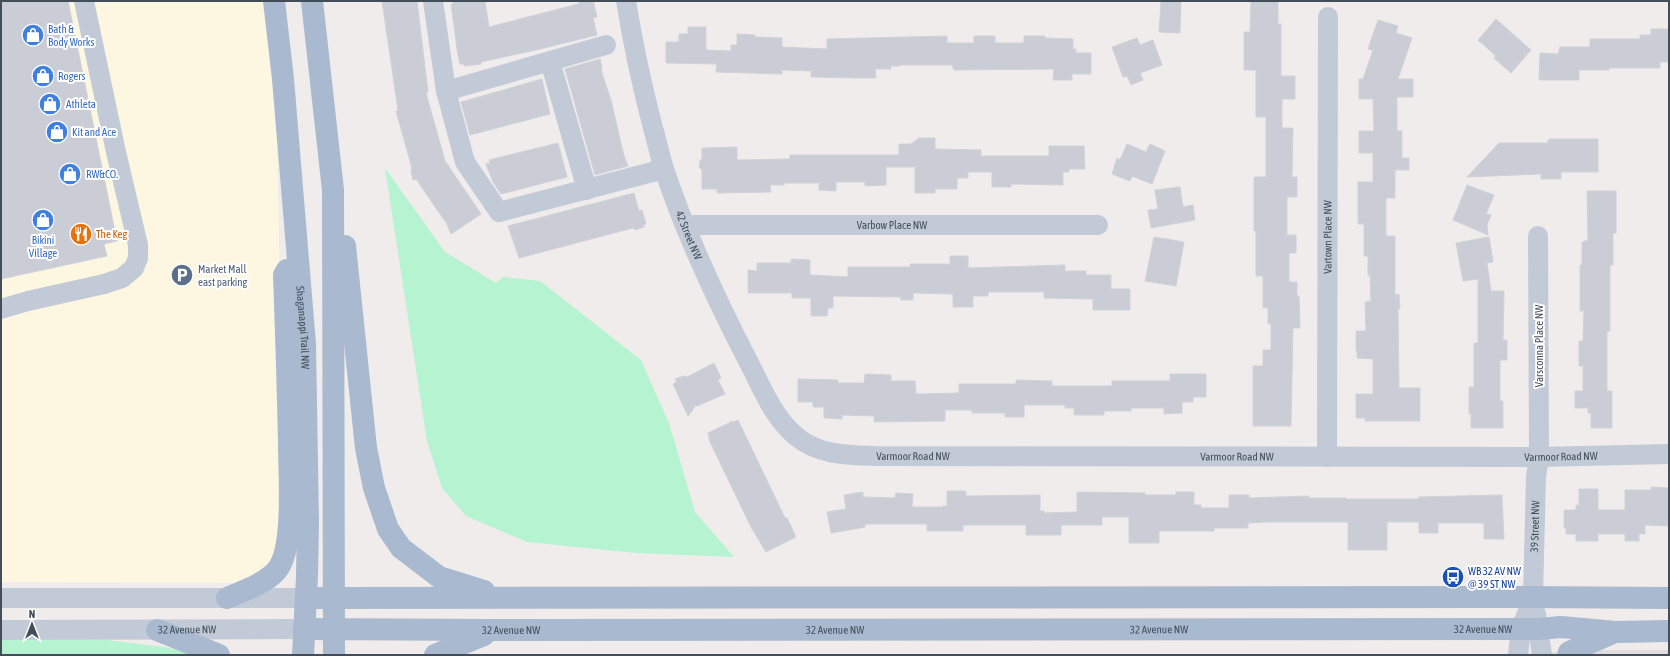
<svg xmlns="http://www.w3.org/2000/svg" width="1670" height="656" viewBox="0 0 1670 656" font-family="'Asap Condensed',sans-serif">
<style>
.commercial{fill:#fdf7e2}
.education{fill:#e1ddde}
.green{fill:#b5f3d1}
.building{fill:#cacdd5;stroke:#d0d2d9}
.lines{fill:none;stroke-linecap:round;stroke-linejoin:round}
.minor{stroke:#c1cad6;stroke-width:20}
.major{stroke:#a9b9cf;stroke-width:22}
.labels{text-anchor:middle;stroke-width:4;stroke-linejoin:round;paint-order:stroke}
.shop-label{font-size:11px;fill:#366cbe;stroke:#fff;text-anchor:start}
.street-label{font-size:11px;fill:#434e5b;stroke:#fff}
.food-label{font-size:11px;fill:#c56008;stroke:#fff;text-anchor:start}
.service-label{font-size:11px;fill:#4e5e75;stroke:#fff;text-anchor:start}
.transit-label{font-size:11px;fill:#164399;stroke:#fff;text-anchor:start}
</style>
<rect width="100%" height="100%" fill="#f0ecec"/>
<!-- commercial -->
<path class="commercial" d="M1 1H264L276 85 283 450 276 552 269 567 239 583 1 582Z"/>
<!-- education -->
<path class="education" d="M1605 650H1669V655H1503Z"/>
<!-- green -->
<path class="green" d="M385 168 445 252 496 283 503 277 540 281 641 360 669 423 695 512 734 557 636 553 527 542 466 516 442 488 427 441Z
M1 640H106L164 647 191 653 196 655H1Z"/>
<!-- building -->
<path class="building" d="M1 1H68L117 241 104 244 107 256 1 279Z
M382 1H417L428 92 426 93 445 161 481 214 451 234 447 224 416 179 413 180 411 171 412 168 396 111 398 110Z
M453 1H485L489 27 578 4 580 1H593L597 17 593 18 597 35 536 50 481 62V64L464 66V64H460L458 56 451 4H453Z
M1161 1H1181L1180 33 1159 32Z
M1251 1H1278V24H1281V76H1295V99H1282V128H1293L1292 177H1297V197H1287V235H1296V253H1289V282H1297V296H1299L1300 328H1293L1291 426H1253V366H1263V350H1271V324H1268V308H1263V276H1256V231H1254V177H1266V117H1256V70H1244V32H1250Z
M1496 19 1531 50 1511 73 1494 58 1496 56 1478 40Z
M1378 20 1398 26 1396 33 1412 38 1398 79H1413V97H1397V131H1402V158H1409V170H1395V198H1386V236H1395V295L1399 294 1400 309H1398L1399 388H1420V421H1365V418H1356V394H1373V359L1357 358V351H1356V331H1366L1365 302 1371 301 1370 275H1368V256H1364V224H1358V182H1373V153H1359V131H1374L1373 99H1359V79H1363L1373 50 1368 49Z
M688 27H706V50L731 51V45H737V34L755 35V37L782 38V47L827 49V39L947 36V43H974V36H995V43H1024V36H1045V38L1073 39V49H1076V53H1091V74H1072V80H1053L1054 69 954 70 952 65H900V66H891V69H875L876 78H856L811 77V71L782 70V74L716 72 717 64 666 63V42H679V34H688Z
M1651 29H1669V62H1660V68H1609V70H1579V80H1539L1540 53 1558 54 1560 47H1590V39H1640V35H1651Z
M1137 38 1140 45 1153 40 1162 65 1140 73 1143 80 1131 85 1127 76 1123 77 1112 47Z
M600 59 602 68 601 70 611 100 624 156 628 166 595 175 565 69Z
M542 79 550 114 470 135 461 102Z
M919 138H935V149L981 150V156H1049V146H1084L1085 169H1069V172H1063V185L1011 184V187H992V172H968V178H957V189H935V193H915V167H886V185L865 186V182H836V191L819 190V183H784V185H770L771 192 717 193V189H702V170L699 167 700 161 702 158V148L737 147V160L790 159V155H899V144H911Z
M1550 139H1598V172H1561V179H1541V174L1467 177 1499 143H1548V140H1550Z
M558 143 567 177 501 194 493 182 486 164 490 163 489 160Z
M1127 144 1146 152 1150 144 1165 151 1152 184 1132 176 1130 181 1112 174 1117 158 1120 160Z
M1467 185 1494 195 1486 214 1491 215 1487 225 1488 235 1453 220Z
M1180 187 1183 207 1193 205 1195 220 1151 228 1148 210 1158 209 1155 190Z
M1587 191H1616V233H1613V265H1610V331H1607V391H1612V428H1591V413H1588V408H1575V391H1583V366H1579V341H1583L1584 311H1580V265H1582V242L1588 240Z
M634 193 639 211 642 210 646 224 643 225 644 227 635 230 633 228 519 258 508 226Z
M1154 237 1184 242 1176 286 1145 281Z
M1489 237 1493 262 1487 263 1491 291H1504L1503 340H1507V360H1500V401H1503V428H1471V414H1469V387H1474V343H1478V279L1463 281 1456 243Z
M950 256H968V268L1065 265V271H1086V275H1111V289H1130V310H1093V299L1044 298V292H988V296H973V307H953V294L913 293V300H901V297L833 296V308H828L827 316H811V298H792V293H748V270L757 271V263H791V259L810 260V275L848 277V267H910V264H950Z
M714 363 721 378 718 380 725 394 697 406 696 405 688 416 673 384 677 382 675 379 684 376 687 377Z
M865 374 891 375V381H915L916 394 959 393V384H1016V380L1052 381V386H1112V381H1170V374H1206V397H1193V402H1182V413L1164 414V408H1131V411H1104V415H1074V408H1065V405H1024V417H1005V413H972V410H945V421L874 422V416L842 415V419L824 418V407H813V402H798V379L838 380V383H864Z
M738 420 785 518H787L796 537 766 552 751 527 710 442 708 433 733 421 734 422Z
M1651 487 1669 488V526L1645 525V534H1639V541H1625V534H1598V541H1576V534H1566V528H1564V510H1576V505H1579V489H1598V510H1625V490H1651Z
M947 491H966V496L1040 495V511H1044V513L1077 512V492L1145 493V495H1176V492H1194V505H1201V508H1229V495H1249V498L1309 496V498H1346V499H1419V497L1502 495 1504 539H1484V523H1438V533H1419V522H1387V550H1348V522H1266L1248 523V528H1214V531H1159V543H1129V517H1102V525H1061V535H1026V525H963V531H927V524H865V527L831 533 827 512 846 509 844 495 863 492V497L895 498 896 493 913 494 912 507H943V506H947Z"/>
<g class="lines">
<!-- minor -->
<g class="minor">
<path d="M433 1 446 91 465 162 499 212 664 169"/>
<path id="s1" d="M626 1C633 44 642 86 653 128 657 142 660 156 664 169 686 235 716 299 748 361 762 387 773 418 797 437 819 455 847 455 874 456L1539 457 1669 454"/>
<path d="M550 61 587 190"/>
<path d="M446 91 606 45"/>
<path id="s2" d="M685 225H1098"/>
<path d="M1 309 28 301 104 284 122 278 134 268 138 258V245L116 152 84 1"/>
<path id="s3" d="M1327 457 1328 17"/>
<path d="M1 598H306"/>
<path d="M1536 614 1542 655"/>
<path id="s4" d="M1 630 304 629"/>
<path id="s5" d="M1518 655 1521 629 1533 597 1536 477 1539 457 1538 236"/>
</g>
<!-- major -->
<g class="major">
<path id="s6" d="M274 1 283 79 305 344 308 522 307 576 303 655"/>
<path d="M312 1 333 190 334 655"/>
<path d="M345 246 366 448 374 488 388 529 401 548 439 577 484 591"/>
<path d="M227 598C243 591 265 584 277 570 295 548 289 474 289 445 288 388 286 332 284 275L287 270"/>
<path d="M306 598 1508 597 1669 598"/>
<path id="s7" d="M304 629 493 630 1539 629 1561 627 1616 632 1669 631"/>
<path d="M157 630 219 655"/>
<path d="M435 655 484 635"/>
<path d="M1568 655 1569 652 1613 633"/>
</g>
</g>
<!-- icons -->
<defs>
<g id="shop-disc" transform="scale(1.15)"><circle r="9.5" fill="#3f7fe0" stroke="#fff"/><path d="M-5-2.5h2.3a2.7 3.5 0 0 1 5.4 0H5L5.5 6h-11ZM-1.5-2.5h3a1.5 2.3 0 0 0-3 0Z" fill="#fff"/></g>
<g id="restaurant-disc" transform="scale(1.15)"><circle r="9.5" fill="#e8710a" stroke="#fff"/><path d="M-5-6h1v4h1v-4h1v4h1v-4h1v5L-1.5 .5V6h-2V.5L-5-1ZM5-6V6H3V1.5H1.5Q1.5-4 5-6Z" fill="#fff"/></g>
<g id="parking-disc" transform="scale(1.15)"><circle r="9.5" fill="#5c6f8a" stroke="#fff"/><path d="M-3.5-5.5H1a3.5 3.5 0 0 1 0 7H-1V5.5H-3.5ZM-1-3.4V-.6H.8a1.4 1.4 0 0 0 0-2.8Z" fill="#fff"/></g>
<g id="bus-disc" transform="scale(1.15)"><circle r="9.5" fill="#1a4fb4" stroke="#fff"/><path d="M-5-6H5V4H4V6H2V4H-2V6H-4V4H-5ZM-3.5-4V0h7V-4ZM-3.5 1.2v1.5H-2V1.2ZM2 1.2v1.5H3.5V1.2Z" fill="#fff"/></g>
</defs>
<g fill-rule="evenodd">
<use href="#shop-disc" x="33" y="35"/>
<use href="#shop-disc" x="43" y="76"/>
<use href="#shop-disc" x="50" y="104"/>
<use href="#shop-disc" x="57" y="132"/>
<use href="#shop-disc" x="70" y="174"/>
<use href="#shop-disc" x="43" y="220"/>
<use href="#restaurant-disc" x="81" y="234"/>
<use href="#parking-disc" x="182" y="275"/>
<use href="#bus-disc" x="1453" y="577"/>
</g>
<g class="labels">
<!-- shop labels -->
<g class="shop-label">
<text x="48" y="33">Bath &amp;<tspan x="48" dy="13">Body Works</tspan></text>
<text x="58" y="80">Rogers</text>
<text x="66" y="108">Athleta</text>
<text x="72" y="136">Kit and Ace</text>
<text x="86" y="178">RW&amp;CO.</text>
<text x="43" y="244" text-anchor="middle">Bikini<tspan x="43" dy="13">Village</tspan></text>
</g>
<!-- street labels -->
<g class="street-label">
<text dy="4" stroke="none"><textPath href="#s2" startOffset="207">Varbow Place NW</textPath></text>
<text dy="4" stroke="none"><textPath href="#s1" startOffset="243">42 Street NW</textPath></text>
<text dy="4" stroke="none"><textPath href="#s3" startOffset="220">Vartown Place NW</textPath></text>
<text dy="4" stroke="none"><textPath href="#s6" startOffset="328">Shaganappi Trail NW</textPath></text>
<text transform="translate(1539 346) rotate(-90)" y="4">Varsconna Place NW</text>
<text dy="4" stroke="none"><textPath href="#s1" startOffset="593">Varmoor Road NW</textPath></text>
<text dy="4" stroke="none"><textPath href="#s1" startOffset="1241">Varmoor Road NW</textPath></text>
<text dy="4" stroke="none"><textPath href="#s1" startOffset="917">Varmoor Road NW</textPath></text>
<text dy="4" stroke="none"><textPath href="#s5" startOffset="131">39 Street NW</textPath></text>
<text dy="4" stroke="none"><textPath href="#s4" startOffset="186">32 Avenue NW</textPath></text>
<text dy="4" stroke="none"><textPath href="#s7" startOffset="855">32 Avenue NW</textPath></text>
<text dy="4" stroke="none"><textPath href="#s7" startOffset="1179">32 Avenue NW</textPath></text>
<text dy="4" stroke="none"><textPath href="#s7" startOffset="207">32 Avenue NW</textPath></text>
<text dy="4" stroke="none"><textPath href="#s7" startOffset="531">32 Avenue NW</textPath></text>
</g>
<!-- food labels -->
<g class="food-label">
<text x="96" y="238">The Keg</text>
</g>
<!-- service labels -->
<g class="service-label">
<text x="198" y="273">Market Mall<tspan x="198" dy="13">east parking</tspan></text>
</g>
<!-- transit labels -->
<g class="transit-label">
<text x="1468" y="575">WB 32 AV NW<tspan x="1468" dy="13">@ 39 ST NW</tspan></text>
</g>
</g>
<!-- border -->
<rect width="1670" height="656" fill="none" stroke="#434e5b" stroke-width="4"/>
<!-- north arrow -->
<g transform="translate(32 624)" stroke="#ffffff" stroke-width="3" paint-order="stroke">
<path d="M0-3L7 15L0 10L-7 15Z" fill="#434e5b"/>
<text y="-6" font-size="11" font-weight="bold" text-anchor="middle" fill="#434e5b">N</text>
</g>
</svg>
